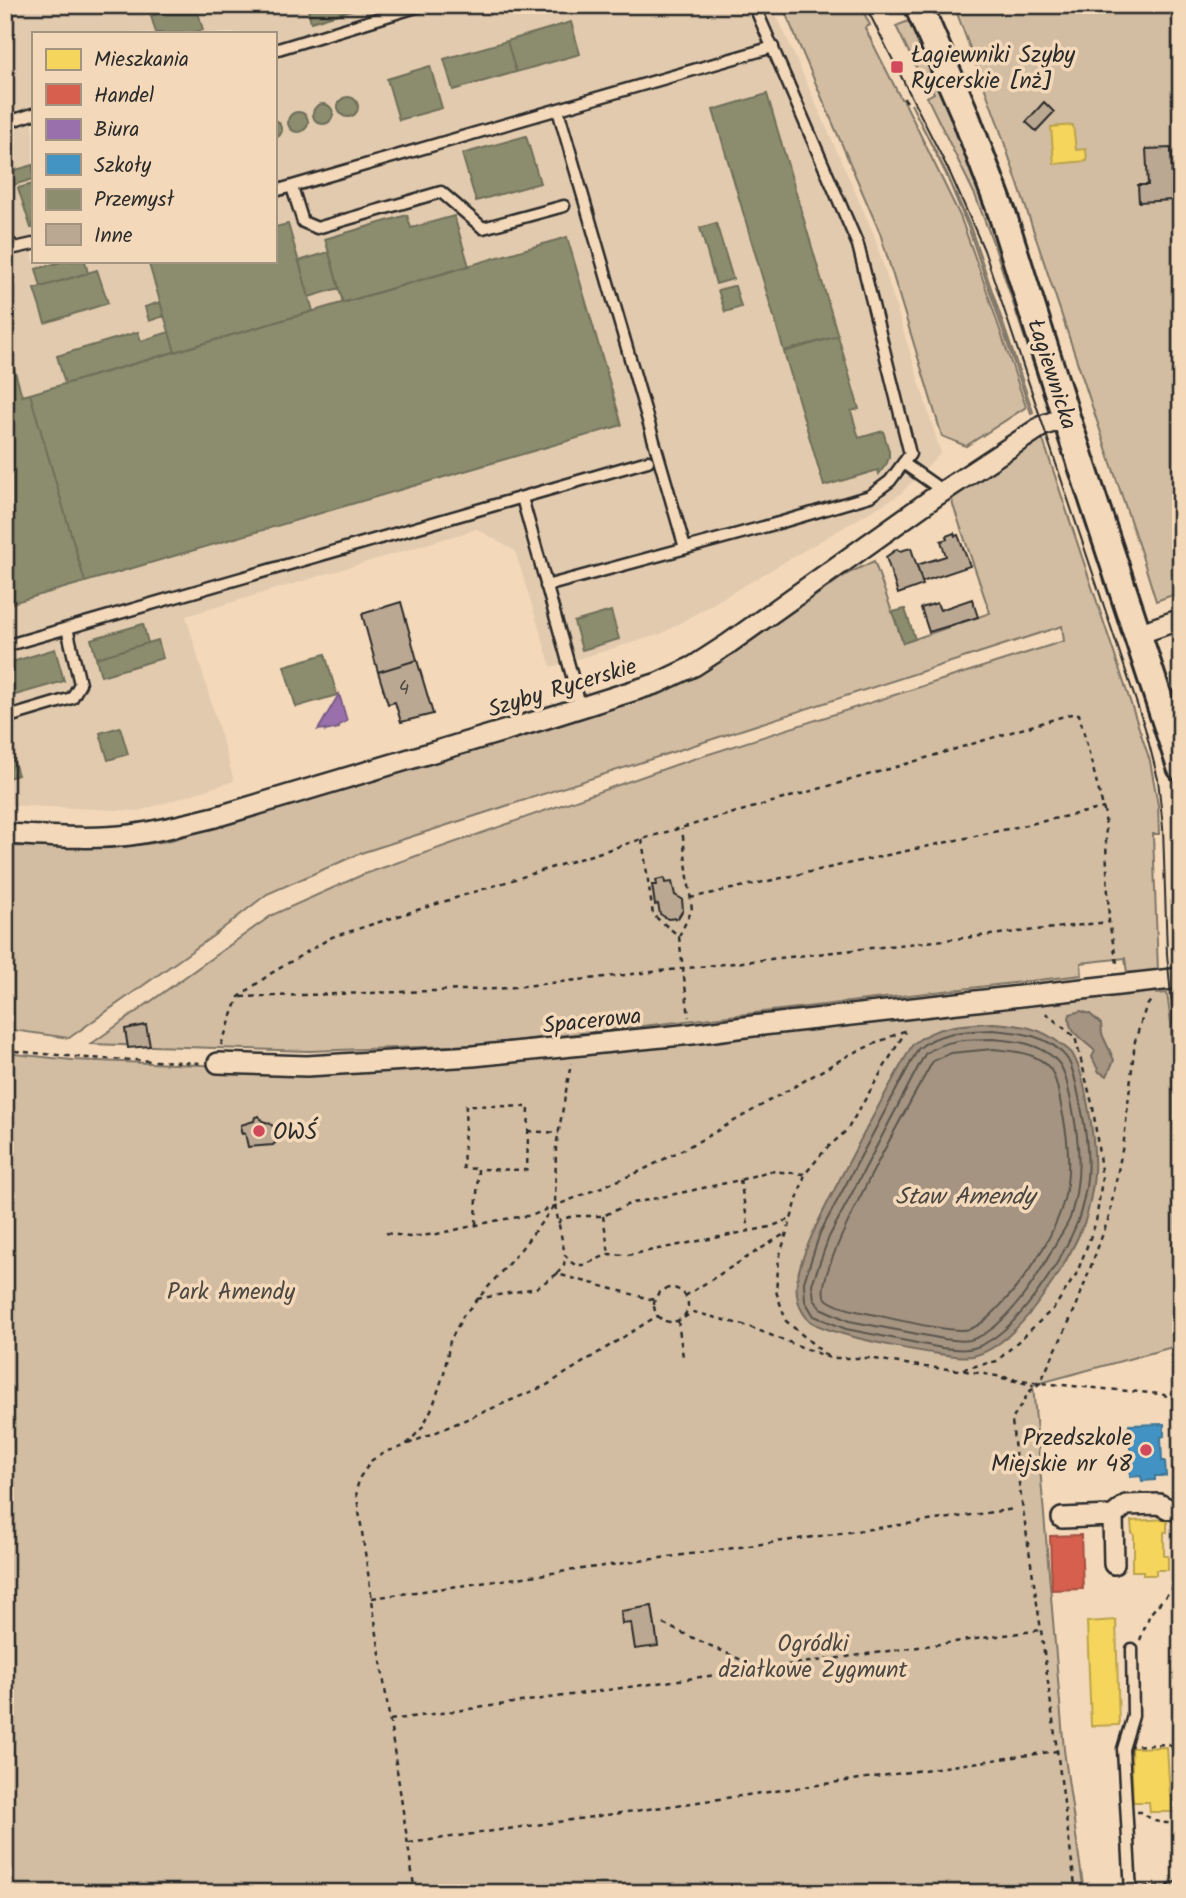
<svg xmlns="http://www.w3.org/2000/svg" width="1186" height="1898" viewBox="0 0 1186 1898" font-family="Kalam,sans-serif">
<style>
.built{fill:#e2caae;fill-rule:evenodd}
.green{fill:#d2bda2;stroke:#7e7466;stroke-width:2}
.water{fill:#a49481;stroke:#746a5f;stroke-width:2}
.homes{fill:#f6d55c;stroke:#b9a24d;stroke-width:2}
.shops{fill:#d6604d;stroke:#a35043;stroke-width:2}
.offices{fill:#9970ab;stroke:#785b85;stroke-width:2}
.schools{fill:#4393c3;stroke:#3c7495;stroke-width:2}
.industry{fill:#8c8c6e;stroke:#6f6f5a;stroke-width:2}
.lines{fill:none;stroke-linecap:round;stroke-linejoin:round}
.shore{stroke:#5b554d;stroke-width:2}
.building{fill:#bba892;stroke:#2b2b2b;stroke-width:2}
.service-casing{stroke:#2b2b2b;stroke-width:15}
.minor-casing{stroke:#2b2b2b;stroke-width:24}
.secondary-casing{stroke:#2b2b2b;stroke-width:32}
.path{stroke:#2b2b2b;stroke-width:2.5;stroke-dasharray:5 5;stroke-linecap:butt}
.service{stroke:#f3d9ba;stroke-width:10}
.minor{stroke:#f3d9ba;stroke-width:19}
.secondary{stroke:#f3d9ba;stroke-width:26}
.tram{stroke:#2b2b2b;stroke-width:2}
.poi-dot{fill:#d1495b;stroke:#f3d9ba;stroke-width:2.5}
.labels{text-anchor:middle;stroke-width:7;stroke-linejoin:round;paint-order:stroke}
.number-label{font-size:19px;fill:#4f4a45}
.poi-label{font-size:23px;fill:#2b2b2b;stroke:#f3d9ba;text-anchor:start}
.street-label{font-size:23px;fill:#2b2b2b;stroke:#f3d9ba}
.park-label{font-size:23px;fill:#4c4843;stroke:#f3d9ba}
.water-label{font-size:24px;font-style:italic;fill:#494540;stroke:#f3d9ba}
</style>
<rect width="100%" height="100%" fill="#f3d9ba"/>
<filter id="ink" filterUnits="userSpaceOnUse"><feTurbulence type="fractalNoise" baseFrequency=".0143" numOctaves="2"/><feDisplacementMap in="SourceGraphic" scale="14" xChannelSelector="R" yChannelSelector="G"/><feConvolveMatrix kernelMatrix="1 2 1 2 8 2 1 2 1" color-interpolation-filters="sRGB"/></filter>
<g filter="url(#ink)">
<!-- built -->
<path class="built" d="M5 5H772L873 232 941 453 899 495 661 634 551 667 515 551 477 529 186 616 234 781 139 811 5 805ZM33 33H275V261H33Z"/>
<!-- green -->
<path class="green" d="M782 5H860L870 25 865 28 901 99H903L960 216 981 274 1026 407 966 446 942 436 880 233Z
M954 5H1181V592L1156 601 1142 556 998 124Z
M911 20 969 162 1043 384 1044 397 995 248 975 195 927 97 934 93 923 72 919 73 896 26Z
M911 104 947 174 970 226 1033 412 1031 413 968 227 946 174Z
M1039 440H1043L1150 761 1158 805 1159 834H1153L1158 971H1154L1155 975 1127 973 1125 958 1081 963 1082 975 479 1045 309 1051 91 1044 272 915 362 875 681 763 1064 641 1062 626 361 853 267 894 213 936 69 1038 5 1029V846L123 847 168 841 543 728 663 689 726 658 847 574 874 561 903 643 990 613 953 505 952 498Z
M1155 989 1157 994 1167 993 1171 1023 1180 1345 1033 1385 1064 1750 1084 1893H5V1053L72 1060 305 1069Z"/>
<!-- water -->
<path class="water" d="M1081 1011 1090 1014 1101 1024 1102 1034 1114 1060 1107 1076 1099 1072 1092 1057 1095 1051C1084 1040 1065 1031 1070 1014Z
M993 1023C1021 1025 1040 1027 1062 1045 1066 1048 1071 1051 1073 1055 1082 1071 1085 1089 1088 1106 1093 1132 1097 1164 1092 1190 1090 1202 1088 1215 1083 1226 1066 1266 1018 1346 973 1356 951 1360 824 1335 809 1320 799 1311 795 1294 797 1281 800 1257 819 1220 830 1198 857 1146 884 1094 913 1044 936 1025 964 1024 993 1023Z"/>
<!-- homes -->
<path class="homes" d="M1073 125 1076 150 1086 149 1087 161 1054 164 1051 127Z
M1167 1519V1532H1164V1556H1168V1570H1156V1575H1143V1571H1132V1558L1134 1557V1534L1132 1533 1131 1521Z
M1116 1620 1119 1725 1091 1726 1087 1622Z
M1167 1747 1170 1796H1172V1812H1150L1149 1802H1133L1131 1748Z"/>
<!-- shops -->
<path class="shops" d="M1081 1535 1083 1589 1052 1590 1050 1536Z"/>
<!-- offices -->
<path class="offices" d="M339 694 347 721 338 726 339 728 325 731V729L318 730Z"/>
<!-- schools -->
<path class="schools" d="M1164 1424V1436L1161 1437 1162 1461H1165L1166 1476H1155V1480L1142 1481 1141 1476 1130 1477V1439H1129L1128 1433 1119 1434V1429L1129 1428V1425Z"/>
<!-- industry -->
<path class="industry" d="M187 5H196L203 30 192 33H156L151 16Z
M307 5H368L311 22Z
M571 22 580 54 516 72 507 41Z
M507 41 516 72 453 90 444 59Z
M430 66 442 108 399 120 387 79Z
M767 94 838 336 784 351 713 110Z
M338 107a10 10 0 1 1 20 0a10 10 0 1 1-20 0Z
M313 114a10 10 0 1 1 20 0a10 10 0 1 1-20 0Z
M288 122a10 10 0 1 1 20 0a10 10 0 1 1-20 0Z
M275 120 279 122 282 131 280 135 275 139Z
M526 136 540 183 476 201 462 154Z
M33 165V179L7 187 5 173Z
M33 184V228H31L18 188Z
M407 215 411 228 454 216 469 266 343 303 325 239Z
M716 223 733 279 716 284 700 228Z
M288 224 313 311 175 352 149 264 156 261H275V227Z
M567 237 622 425 85 582 30 394Z
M329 252 339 288 309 297 299 261Z
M64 261H85L88 273 41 287 36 269Z
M97 270 108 303 45 323 34 289Z
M733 286H735L741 307 725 312 718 290Z
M160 302 164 316 149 321 145 307Z
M138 332 141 341 169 332 175 352 65 384 57 356Z
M838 336 859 409 851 411 859 438 883 431 889 451V457L887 463 879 474 878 470 824 486 784 352Z
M5 337 22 396 30 394 85 582 5 605Z
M905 609 915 639 903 643 893 612Z
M611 611 619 639 582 650 574 622Z
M143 624 148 643 96 658 91 639Z
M158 640 163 658 101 676 96 658Z
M55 649 64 681 5 698V664Z
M325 654 337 695 296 707 284 666Z
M120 727 128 754 108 760 100 733Z
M9 746 18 775 5 779V747Z"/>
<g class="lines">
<!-- shore -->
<path class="shore" d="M993 1030C1018 1032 1049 1035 1066 1057 1074 1067 1077 1089 1080 1102 1086 1129 1090 1160 1086 1187 1084 1198 1081 1213 1077 1223 1061 1262 1016 1335 974 1348 963 1351 953 1349 942 1348L846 1329 814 1316 805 1301 804 1282 820 1233 918 1049C939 1031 967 1031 993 1030Z
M993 1039C1017 1041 1040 1043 1057 1061 1066 1070 1068 1089 1071 1101 1077 1128 1081 1159 1077 1186 1076 1196 1073 1208 1070 1218 1067 1226 1061 1234 1057 1241 1041 1272 1006 1331 970 1340 961 1342 952 1340 944 1339L849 1321 820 1308 814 1299 812 1284 829 1237 925 1054C944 1039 970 1039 993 1039Z
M993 1049C1012 1051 1039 1052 1051 1070 1058 1081 1059 1098 1062 1110 1067 1133 1070 1160 1067 1184 1062 1223 1035 1266 1010 1295 998 1308 986 1323 970 1329 953 1334 891 1318 871 1314 860 1312 827 1306 824 1295 816 1267 914 1095 933 1061L951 1053Z"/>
</g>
<!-- building -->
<path class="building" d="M1044 102 1054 112 1036 131 1026 122Z
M1171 148 1173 200 1139 202 1138 185H1148L1146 149Z
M954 533 955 536 958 535 970 566 922 582 917 565 946 556 941 541 947 539 946 536Z
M911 548 923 585 898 594 886 557 897 549 900 551Z
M972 599 978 617 929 632 921 608 937 603 940 610Z
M401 602 417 660 378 672 362 614Z
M417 660 433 714 401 722 395 702 388 704 378 672Z
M664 878 665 883 672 882 675 895 682 899 683 910 678 918 668 919 660 914 658 904 655 905 652 885H657L656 880Z
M146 1025 150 1046 128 1048 125 1029Z
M259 1116 262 1121 269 1123 275 1128 279 1139 273 1145 248 1147 245 1133 242 1134 241 1132V1125L254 1121 255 1117Z
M652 1606 658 1646 635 1649 631 1623 622 1624 621 1611Z"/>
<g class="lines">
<!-- service casing -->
<g class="service-casing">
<path id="service" d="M275 50 423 5
M558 110 685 548
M5 123 33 114
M292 187 303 222 317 228 441 192 483 228 564 206
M275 191 773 47
M5 238 15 248 33 244
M903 463 943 491
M522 498 581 708
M546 586 782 522 870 496 890 481 910 454 858 245 754 5
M5 646 648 461
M5 718 72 698 80 684 67 628
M1131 1893 1123 1749 1133 1716 1132 1649"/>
</g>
<!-- minor casing -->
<g class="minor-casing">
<path id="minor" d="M1138 634 1181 619
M5 834C47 836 89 840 130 835 159 831 187 824 215 817L544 719 658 683 694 666 728 644 936 496 1042 426 1066 417
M218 1063 307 1066 473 1056 692 1034 753 1026 1181 978
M1113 1516 1114 1564
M1062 1518 1113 1516 1126 1505 1159 1504 1169 1509 1181 1510
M1176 1893 1181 1892"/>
</g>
<!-- secondary casing -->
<g class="secondary-casing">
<path id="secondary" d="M918 5 964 112 1002 213 1066 417 1181 767"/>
</g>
<!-- path -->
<path class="path" d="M904 98 907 102
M642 839 653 915 679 936 692 910 682 829
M690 898 1104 808
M679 937 689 1017
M241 997 496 989 1109 922
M221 1045 239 997 270 974 332 937 642 839 896 767 1071 714H1079L1105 815 1109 922 1118 968
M5 1050 87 1058 202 1063
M528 1131 559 1133
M740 1180 749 1230
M555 1205 565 1255 571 1262 575 1265H584L609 1254 628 1255 770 1227 790 1219
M603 1216 609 1254
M558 1223 562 1219 574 1216H603L629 1204 740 1180 769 1171 805 1174
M476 1224 478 1169 527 1170 529 1107 466 1105 463 1168 478 1169
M386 1233 409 1237 437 1234 499 1220 533 1215 641 1171 703 1139 849 1055 906 1030
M557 1274 564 1265 565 1255
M654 1305a17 17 0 1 1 34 0a17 17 0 1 1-34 0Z
M685 1296 786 1233
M477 1299 536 1288 557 1274 654 1300
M678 1321 683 1357
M827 1356 786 1321 776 1291 779 1258 805 1174 825 1150 847 1130 905 1032
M963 1369 997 1361 1054 1308 1077 1273 1096 1222 1102 1179 1093 1107 1075 1037 1043 1011
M1002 1378 1033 1385
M408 1444 547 1385 657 1316C671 1328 680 1319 694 1312L747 1326 830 1358H868L925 1367 960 1370 1040 1383 1161 1394 1180 1401
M372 1598 1015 1509
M663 1624 761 1669
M1140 1640 1150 1614 1181 1579
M390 1720 1041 1630
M1169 1744C1185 1758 1181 1813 1181 1834L1172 1823C1159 1823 1152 1822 1143 1812H1129L1127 1746Z
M409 1843 1057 1751
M1144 1887 1162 1885
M415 1893 356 1491 360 1477 372 1460 388 1451 405 1446 422 1428 433 1406 444 1373 450 1341 463 1316 521 1249 555 1205 556 1147 571 1063
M1076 1893 1041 1630 1016 1463 1012 1420 1029 1392 1040 1383 1076 1307 1109 1217 1124 1140 1135 1041 1146 1007 1152 999
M1096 1893 1120 1890"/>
<!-- service -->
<use href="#service" class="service"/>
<!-- minor -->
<use href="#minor" class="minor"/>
<!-- secondary -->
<use href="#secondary" class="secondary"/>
<!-- tram -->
<path class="tram" d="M865 5 950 173 984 250 1145 728 1158 779 1163 827 1167 954 1177 1059 1181 1207"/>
</g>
</g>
<!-- markers -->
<g class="poi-dot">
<rect x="890" y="60" width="14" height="14" rx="3.5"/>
<circle cx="259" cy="1131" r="7"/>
<circle cx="1146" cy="1450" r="7"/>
</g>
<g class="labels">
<!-- number labels -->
<g class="number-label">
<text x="404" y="694">4</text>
</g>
<!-- poi labels -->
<g class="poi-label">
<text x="911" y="62">Łagiewniki Szyby<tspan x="911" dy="26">Rycerskie [nż]</tspan></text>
<text x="273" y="1139">OWŚ</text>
<text x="1132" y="1445" text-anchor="end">Przedszkole<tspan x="1132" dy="26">Miejskie nr 48</tspan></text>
</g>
<!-- street labels -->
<g class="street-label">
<text transform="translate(1053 374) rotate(72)" y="8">Łagiewnicka</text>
<text transform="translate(562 687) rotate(-17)" y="8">Szyby Rycerskie</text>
<text transform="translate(592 1020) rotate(-6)" y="8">Spacerowa</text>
</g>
<!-- park labels -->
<g class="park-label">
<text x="231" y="1299">Park Amendy</text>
<text x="813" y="1651">Ogródki<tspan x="813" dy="26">działkowe Zygmunt</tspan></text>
</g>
<!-- water labels -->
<g class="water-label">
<text x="965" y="1204">Staw Amendy</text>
</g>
</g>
<!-- margin -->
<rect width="1186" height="1898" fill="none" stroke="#f3d9ba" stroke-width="28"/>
<rect x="14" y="14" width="1158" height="1870" fill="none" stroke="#2b2b2b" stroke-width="2.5" filter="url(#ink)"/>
<!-- legend -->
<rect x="32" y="32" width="245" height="231" fill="#f3d9ba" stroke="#a39381" stroke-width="2"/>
<rect x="46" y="49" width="35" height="21" fill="#f6d55c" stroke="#a39381" stroke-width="2"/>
<text x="94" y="66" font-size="21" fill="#2b2b2b">Mieszkania</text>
<rect x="46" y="84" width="35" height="21" fill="#d6604d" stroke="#a39381" stroke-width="2"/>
<text x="94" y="102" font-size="21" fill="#2b2b2b">Handel</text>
<rect x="46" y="119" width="35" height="21" fill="#9970ab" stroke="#a39381" stroke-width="2"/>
<text x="94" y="136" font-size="21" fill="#2b2b2b">Biura</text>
<rect x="46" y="154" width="35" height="21" fill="#4393c3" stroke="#a39381" stroke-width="2"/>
<text x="94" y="172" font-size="21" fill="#2b2b2b">Szkoły</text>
<rect x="46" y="189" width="35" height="21" fill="#8c8c6e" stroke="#a39381" stroke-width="2"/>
<text x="94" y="206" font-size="21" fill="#2b2b2b">Przemysł</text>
<rect x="46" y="224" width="35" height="21" fill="#bba892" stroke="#a39381" stroke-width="2"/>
<text x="94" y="242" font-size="21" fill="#2b2b2b">Inne</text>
</svg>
